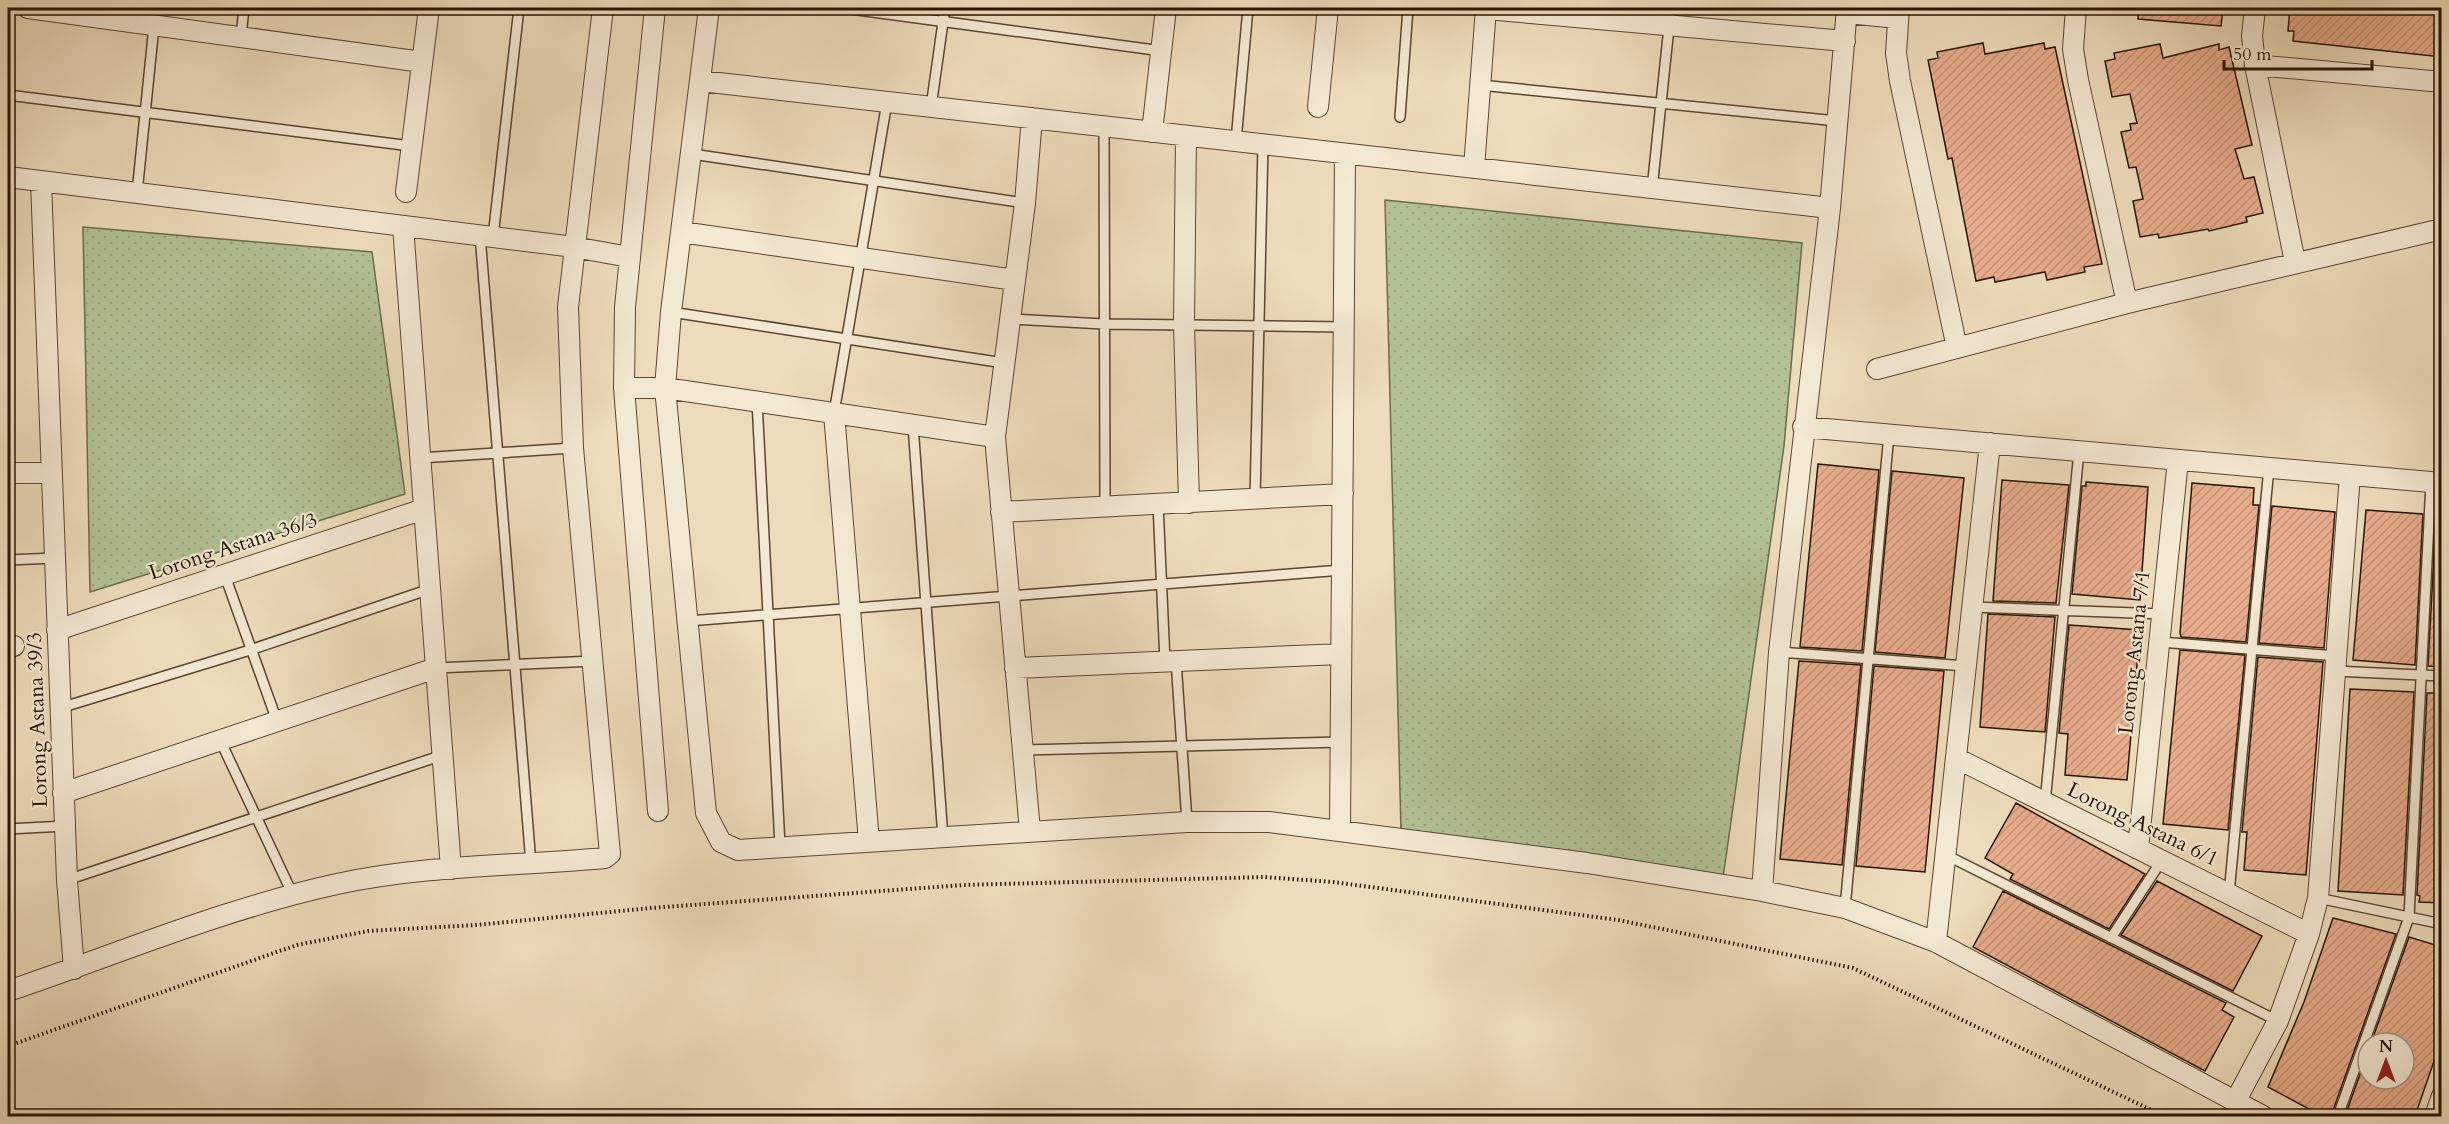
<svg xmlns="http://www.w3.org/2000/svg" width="2449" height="1124" viewBox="0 0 2449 1124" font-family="Cardo,serif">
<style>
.park{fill:url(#park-dots);stroke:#6e6b4c;stroke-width:1.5}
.building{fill:url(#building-hatch);stroke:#291402;stroke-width:1.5}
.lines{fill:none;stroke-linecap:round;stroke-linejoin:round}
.lane-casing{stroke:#5a4630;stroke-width:12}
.street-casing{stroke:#5a4630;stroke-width:22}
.path{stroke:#291402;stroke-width:4;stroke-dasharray:1.5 3;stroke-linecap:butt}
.lane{stroke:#f3e8d3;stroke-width:9}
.street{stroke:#f3e8d3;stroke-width:20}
.labels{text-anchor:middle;stroke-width:4.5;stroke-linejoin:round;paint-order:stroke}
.street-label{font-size:21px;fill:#291402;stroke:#f3e8d3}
</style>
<defs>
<pattern id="park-dots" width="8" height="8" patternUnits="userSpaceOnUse" patternTransform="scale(1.5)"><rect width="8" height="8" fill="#b2c295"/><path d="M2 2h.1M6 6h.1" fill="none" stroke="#99a67f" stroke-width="1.8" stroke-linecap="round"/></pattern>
<pattern id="building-hatch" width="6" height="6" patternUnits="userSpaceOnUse" patternTransform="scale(1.5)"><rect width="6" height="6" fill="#e7ac8c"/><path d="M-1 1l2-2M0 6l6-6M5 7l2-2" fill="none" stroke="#c69377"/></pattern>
</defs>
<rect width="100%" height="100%" fill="#eddcbb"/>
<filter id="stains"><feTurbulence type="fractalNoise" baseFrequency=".00333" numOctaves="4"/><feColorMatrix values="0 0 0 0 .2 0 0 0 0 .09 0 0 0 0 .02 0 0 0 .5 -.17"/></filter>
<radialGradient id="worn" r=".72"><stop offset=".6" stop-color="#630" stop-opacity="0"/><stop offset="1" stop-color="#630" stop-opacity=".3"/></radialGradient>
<!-- park -->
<path class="park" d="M1385 200 1802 243 1784 446 1723 878 1401 831Z
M83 227 372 252 405 494 90 592Z"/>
<!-- building -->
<path class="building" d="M2138 8H2223L2221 26 2138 19Z
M2290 8H2442V57L2293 41 2294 31H2288Z
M1983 43 1985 54 2044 43 2045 49 2055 47 2102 264 2084 267 2085 272 2047 280 2045 272 1995 282 1994 277 1976 281 1952 158 1948 159 1928 60 1938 58 1937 52Z
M2160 44 2163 58 2219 44V50L2229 47 2252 145 2235 149 2244 179 2254 177 2263 213 2246 217 2247 222 2209 231 2208 229 2159 238 2158 234 2140 237 2133 201 2143 199 2136 167 2129 168 2121 132 2131 130 2130 124 2137 123 2130 94 2112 97 2105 61 2115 59 2114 53Z
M1818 464 1879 470 1862 651 1800 647Z
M1892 471 1964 478 1945 658 1875 652Z
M2002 480 2069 485 2056 603 1993 601Z
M2086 482 2148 487 2140 600 2072 594 2082 486H2086Z
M2192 483 2254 488 2253 505H2259L2246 642 2181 637 2180 633Z
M2272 506 2335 512 2324 648 2259 643Z
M2366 510 2423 514 2415 665 2353 660Z
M2436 516H2442V667L2428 666Z
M1988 614 2055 617 2045 732 1980 727Z
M2069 625 2140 630 2127 780 2065 775 2068 734 2059 733Z
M2180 650 2245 655 2228 830 2163 824Z
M2258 657 2323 662 2306 875 2244 870 2247 832H2242Z
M1799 661 1861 665 1842 865 1780 859Z
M1874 666 1944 671 1925 872 1856 866Z
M2350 689 2414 692 2403 895 2338 891Z
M2427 693H2442V903L2419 902 2420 896 2417 895Z
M2016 803 2145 874 2109 929 2010 879 2013 874 1985 858Z
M2157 881 2262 936 2233 991 2121 935Z
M2003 891 2226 1003 2222 1010 2234 1017 2205 1071 1973 947Z
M2333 918 2396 934 2331 1116H2322L2268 1087 2304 1002Z
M2409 937 2442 947V1038L2415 1116H2345L2368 1052V1079H2404V1043H2371Z"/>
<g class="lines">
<!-- lane casing -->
<g class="lane-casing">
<path id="lane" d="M843 8 1162 51
M241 36 244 8
M1480 85 1837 121
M8 95 411 146
M931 107 945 8
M1400 117 1408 8
M1104 126 1105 507
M1236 141 1248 8
M692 154 1025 203
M1652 189 1671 8
M137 193 154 26
M480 235 531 864
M493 237 519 8
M671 312 1004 363
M1011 319 1104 324 1344 327
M757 401 780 846
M834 413 887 102
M913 425 943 838
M420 458 573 448
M1255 499 1263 144
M1158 504 1165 662
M8 560 55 558
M224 573 277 721
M1972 607 2163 614
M688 621 1342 570
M2160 642 2337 656
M1779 652 1966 666
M1176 661 1187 822
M436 668 594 661
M2335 671 2442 676
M60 708 250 650 430 589
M220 740 293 895
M1024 750 1341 742
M2045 803 2079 451
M8 829 65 826
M1946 855 2278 1021
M67 880 443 755
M2229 894 2269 467
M2318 898 2442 924
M1845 908 1889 434
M2111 938 2162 860
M2338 1116 2409 917 2431 482"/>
</g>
<!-- street casing -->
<g class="street-casing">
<path id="street" d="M28 8 422 62
M655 8 625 307 624 388 658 811
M709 8 671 312 665 388 706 813 721 842 738 850 1187 822H1269L1587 863 1762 891 1845 908 1936 942 2263 1116
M1899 8 1896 53 1900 81 1957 348
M2076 8 2073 49 2078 80 2127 303
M2255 8 2252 36 2255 65 2295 262
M1486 9 1845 41
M1847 13 1898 18
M2255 65 2442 82
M701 81 1830 208
M1318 107 1328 8
M1152 132 1166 8
M1186 136 1184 324 1189 503
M1474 168 1486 8
M8 177 574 247 629 257
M41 181 67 880 74 969
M406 192 429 8
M403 226 451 869
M681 232 1015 280
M1877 369 2127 303 2442 229
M624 388H665L995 437
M834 413 869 842
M1803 427 2442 483
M8 473H51
M1001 512 1343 494
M57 630 424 509
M8 647 14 646
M1015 668 1341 654
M1956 758 2309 934
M63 793 436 668
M1340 830 1345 154
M1030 831 995 437 1025 203 1032 118
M2138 849 2178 460
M1762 891 1779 652 1830 208 1847 8
M1936 942 1990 443
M8 991C115 955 226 908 337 884 424 865 516 866 605 858L610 854 573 448 568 307 603 8
M2235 1102 2278 1021 2309 934 2318 898 2350 475
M2435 1116 2442 1096"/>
</g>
<!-- path -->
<path class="path" d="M8 1046 297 945 368 931 476 925 651 908 963 885 1264 877 1333 882 1618 920 1853 968 2164 1116"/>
<!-- lane -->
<use href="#lane" class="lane"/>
<!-- street -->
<use href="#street" class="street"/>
</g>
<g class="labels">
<!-- street labels -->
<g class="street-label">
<text transform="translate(233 546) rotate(-18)" y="7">Lorong Astana 36/3</text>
<text transform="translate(2134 652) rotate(-84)" y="7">Lorong Astana 7/1</text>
<text transform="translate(37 720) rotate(-92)" y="7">Lorong Astana 39/3</text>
<text transform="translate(2143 824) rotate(26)" y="7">Lorong Astana 6/1</text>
</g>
</g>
<!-- margin -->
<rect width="2449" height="1124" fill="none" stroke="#eddcbb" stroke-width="30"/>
<rect x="9" y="9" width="2431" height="1106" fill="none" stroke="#291402" stroke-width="3"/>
<rect x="15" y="15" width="2419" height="1094" fill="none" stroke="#291402" stroke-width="1.5"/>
<!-- north arrow -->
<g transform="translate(2386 1061)"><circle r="28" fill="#f3e8d3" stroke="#a2937f" stroke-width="1.5"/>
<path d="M0-4.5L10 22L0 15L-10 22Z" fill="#8f2418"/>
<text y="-9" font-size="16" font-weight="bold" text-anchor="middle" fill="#291402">N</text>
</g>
<!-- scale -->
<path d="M2224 60v9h148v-9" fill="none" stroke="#291402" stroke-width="3"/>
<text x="2233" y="60" font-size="18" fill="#291402" stroke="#f3e8d3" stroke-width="4.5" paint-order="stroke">50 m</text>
<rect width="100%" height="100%" filter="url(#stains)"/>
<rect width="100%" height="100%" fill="url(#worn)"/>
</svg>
